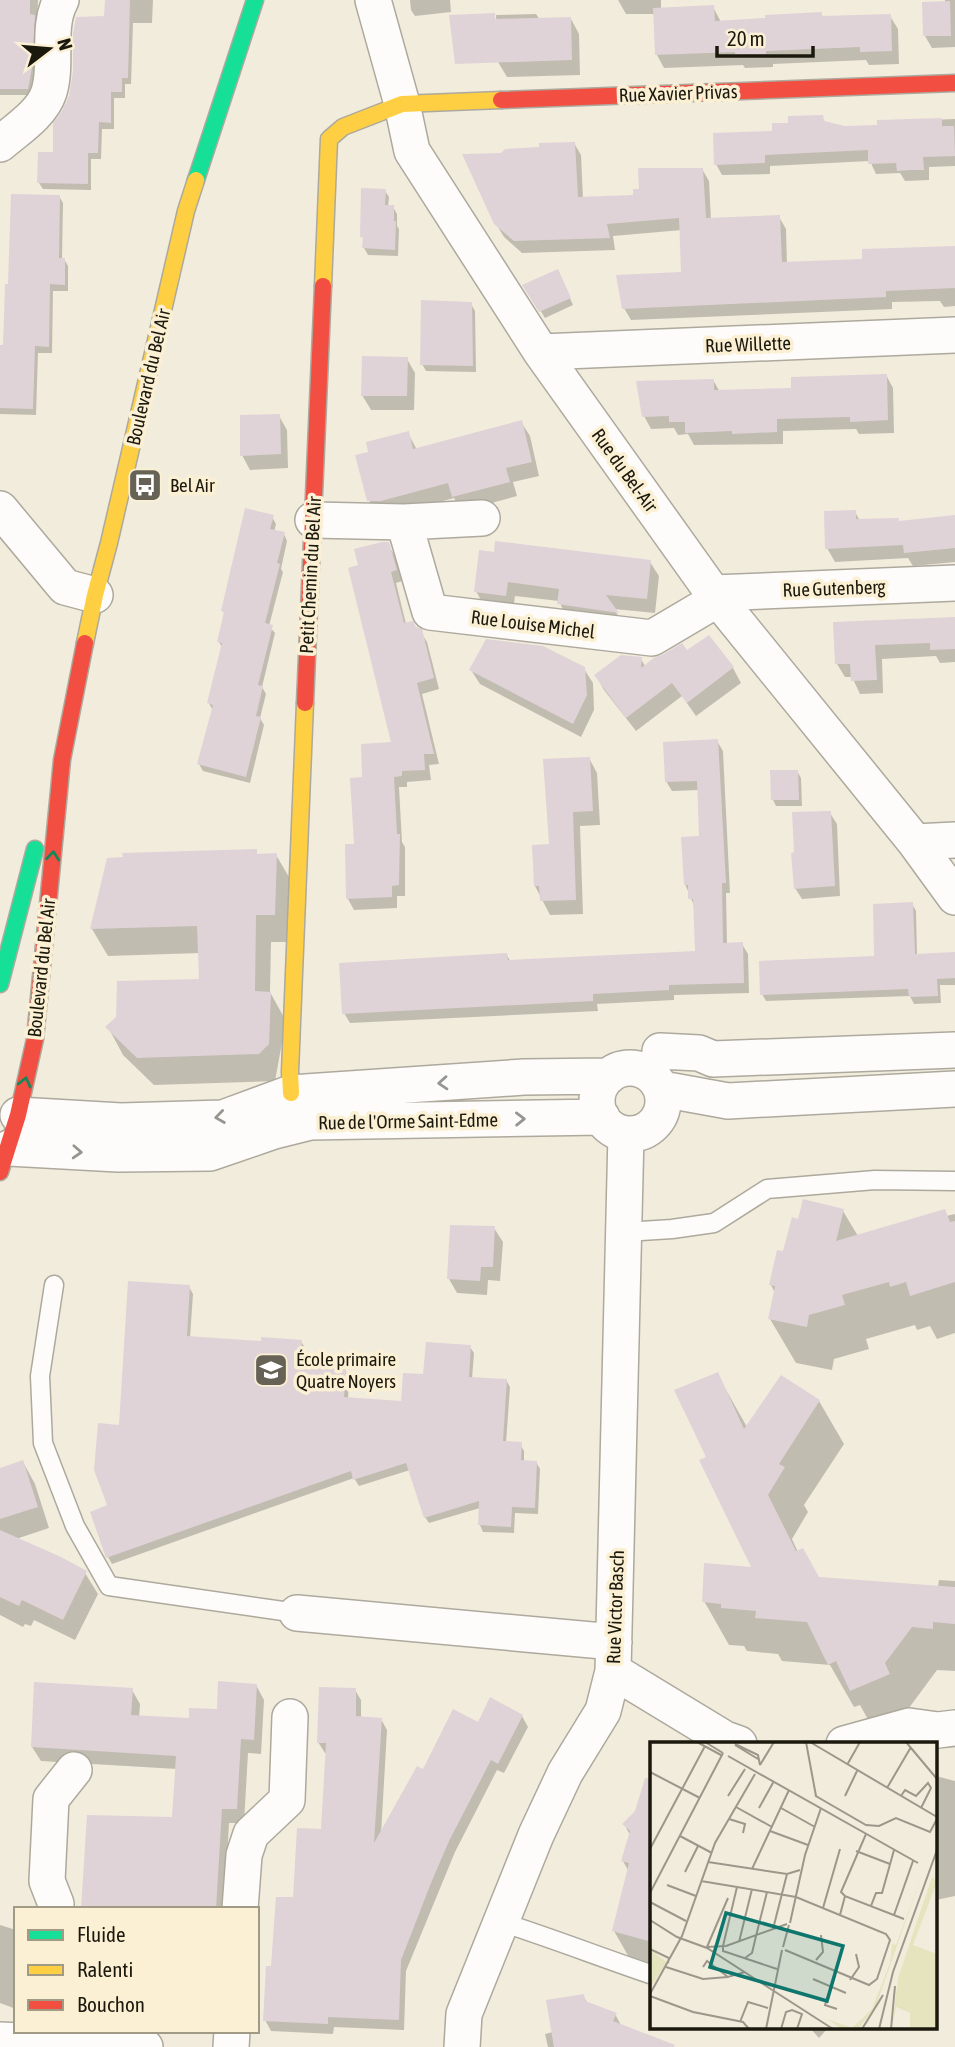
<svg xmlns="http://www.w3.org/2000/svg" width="955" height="2047" viewBox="0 0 955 2047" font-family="'Asap Condensed',sans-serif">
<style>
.shadow{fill:#0003}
.building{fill:#dfd3d8}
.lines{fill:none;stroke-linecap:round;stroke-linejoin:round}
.lane-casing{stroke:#ada99d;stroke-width:21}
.street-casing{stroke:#ada99d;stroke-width:38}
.fast-casing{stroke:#ada99d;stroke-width:19}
.slow-casing{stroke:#ada99d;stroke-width:19}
.jam-casing{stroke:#ada99d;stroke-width:19}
.lane{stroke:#fdfcfa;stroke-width:18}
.street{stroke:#fdfcfa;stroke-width:35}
.fast{stroke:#16e098;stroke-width:16}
.slow{stroke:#ffcf43;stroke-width:16}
.jam{stroke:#f24e42;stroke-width:16}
.oneway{stroke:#188659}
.oneway2{stroke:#97958f}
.labels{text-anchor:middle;stroke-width:7;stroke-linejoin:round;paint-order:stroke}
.street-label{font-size:19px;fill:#1b180d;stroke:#fbf0d4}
.poi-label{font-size:19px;fill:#1b180d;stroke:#fbf0d4;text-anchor:start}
.inset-road{fill:none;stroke:#9c978a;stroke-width:2}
.view{fill:#0f766e;fill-opacity:0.15;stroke:#0f766e;stroke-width:3.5}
.inset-edge{fill:none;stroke:#1b180d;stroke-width:3.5}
</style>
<rect width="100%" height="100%" fill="#f2ecdd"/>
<!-- shadow -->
<path class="shadow" d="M0 0H38L35 76 32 95H0Z
M107 0H153L152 23H133L131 84H125V98H114V129H102L101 159H91V190L43 189 39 183 55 154 66 109 106 18Z
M410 0H450L451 12 415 16 411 10Z
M618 0H661V9L713 7 721 22 821 14 824 18 890 16 898 29 899 64 869 65 866 60 773 64V67L745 68 743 65 664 68 657 55 655 14H626Z
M945 0H955V47L932 48 925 36 945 3Z
M536 14 540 20 571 19 579 34 580 75 507 77 498 62 496 15Z
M822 117 825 122 845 128 879 127V122L955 119V166L929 167V180L905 181 900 173 876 174 870 161 770 166V174L722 175 716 164 790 124Z
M574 143 581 155 583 199 635 196 702 169 709 181 711 220 779 217 786 229 787 264 864 261 955 249V306L944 307 940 301 892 302V309L631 320 624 308 683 274 682 230 613 236 615 250 522 253 504 237 496 224 502 154Z
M385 191 389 197 388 207H393L397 214V226L399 229 398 256 368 255 364 248V241L362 236Z
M59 196 63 203 62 259H64L68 266V291H53L52 353H38L36 415 0 414V347H4L10 285Z
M561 278 573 305 545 318 525 286Z
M471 304 475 311 476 372 426 371 422 364Z
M407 359 415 373 414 410H371L362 395Z
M886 375 893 388 894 433 859 434 856 429 783 431V444L694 445 688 434 678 435 674 428 651 429 644 416 713 380 720 392 793 390Z
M279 416 287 430 288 468 250 470 242 455Z
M521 422 530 436 539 476 513 482 517 496 462 511 454 498 390 515H377L369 500 370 453 408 433 417 450Z
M855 512 860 521 900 523 955 517V562L913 566 908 558 835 562 827 548Z
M272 517 276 524 274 532 284 534 287 541 281 569 283 572 269 626 275 633 262 687 266 694 260 718 264 725 250 783 203 771 199 764 213 711 209 703 222 647 219 642 225 615 223 611Z
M388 544 394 555 402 581 396 583 406 624 420 631 427 642 439 689 422 694 439 764 429 765 431 780 407 782V787H399L402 842 405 847V896H397V908L354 910 348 899 364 779 394 744 360 567Z
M481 552 650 562 659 576 655 613 614 609 625 627 567 618 559 601 515 596 513 610 484 606 476 591Z
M955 619V662L940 663 936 656 882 659 883 693 860 694 852 677H845L837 664 835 624Z
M709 637 733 668 741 683 696 716 682 696 636 731 604 690 596 675 641 659 645 666 687 653Z
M584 669 593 683 594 710 581 737 480 684 471 670Z
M717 741 723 751 730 893H726L727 944H742L748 954 749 993 674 995V1000L597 1004 598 1011 350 1023 344 1013 506 954 511 962 697 953 695 908 685 884 700 838 699 790 672 791 666 781Z
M589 758 597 773 600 825 580 826 583 914 550 915 535 886 550 846Z
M797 771 801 778 802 806H776L773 800Z
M830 813 837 824 840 896 802 899 795 888Z
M256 851 258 856 276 855 292 882 290 942H271L270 992 286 1021 275 1081 154 1085 123 1055 108 1027 201 981 200 953 108 956 92 929Z
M912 904 916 911 917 956 955 954V985H940L941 1003 914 1004 910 996 766 1001 762 994 876 958Z
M843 1211 858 1236 955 1214V1333L937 1339 930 1326 917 1330 915 1325 866 1339 869 1349 834 1359 832 1370 796 1363 770 1319 775 1293 771 1285 800 1221Z
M494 1228 503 1242 500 1281 488 1280 487 1295 457 1293 449 1279Z
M189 1287 193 1294 190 1338 262 1343 301 1341 305 1348 304 1368 345 1370 349 1377 348 1399 403 1403 425 1376 470 1347 474 1353 472 1379 506 1380 510 1387 506 1443 520 1444 524 1451V1462H536L540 1469 538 1514 515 1513 514 1533 483 1532 480 1525V1508L429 1523 425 1517 410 1470 359 1486 354 1478 112 1564 108 1557 109 1506 121 1427Z
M717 1374 747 1427 819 1401 844 1444 804 1505 808 1512 792 1539 798 1552 819 1579 938 1587 939 1580 955 1581V1671L937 1670 909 1708 913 1717 876 1734 860 1705 854 1707 830 1665 782 1661 778 1654 747 1651 744 1646 729 1645 704 1601 754 1569 708 1458Z
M23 1462 35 1484 49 1528 16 1539 85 1573 98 1594 75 1640 34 1620 31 1626 25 1624 23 1627 0 1615V1470Z
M256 1685 264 1700 261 1754 248 1753 244 1823H229L224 1909H83L174 1819 177 1769 41 1761 32 1747 132 1690 140 1704 139 1718 190 1720 219 1711Z
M355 1690 361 1700V1718L381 1719 387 1730 381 1835 423 1771 479 1724 522 1716 528 1727 504 1773 497 1770 455 1852 406 1971 404 2030 334 2027 333 2034 271 2031 265 2020 273 1968 295 1899 323 1831 327 1753H325L318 1742Z
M936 1776 955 1781V1896L936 1900Z
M649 1800 652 1803V1976L638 1973 614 1931 629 1872 623 1861 630 1835 624 1824Z
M0 1925 16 1930V2009L0 2003Z
M583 1996 588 2004 615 2014 622 2027 652 2047H548L545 2034 553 2032Z
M810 2028H828L819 2038Z"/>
<!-- building -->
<path class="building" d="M0 0H30V14L35 15 32 68 28 89H0Z
M105 0H130L128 78H122V92H111V123L99 122 98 153H88V184L37 183 38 152H53V123L62 111 69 96 73 71V34L76 17 104 16Z
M950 1 951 36H923L922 2Z
M714 5 715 21 765 18V15L822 12V16L891 14 892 51 860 52V47L766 51V54L735 55V52L655 55 653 8Z
M495 13V19L571 17 572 60 455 64 449 15Z
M823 115 824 121 845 126 877 125V120L942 118V126H954L955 156 923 157 924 170H910L897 171 896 163 868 164V150L765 155V163L714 165 713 133 772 131V123H788V116Z
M575 142 578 197 633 195V189H639L638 168H703L706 218 780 215 782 262 862 259V249L955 246V288L886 291V297L622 309 616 275 681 272 679 218 607 224 610 238 514 241 494 224 462 154 501 153 505 149 539 147V143Z
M361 188 386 189 385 205H394V221H396L395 250 362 248 363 237H360Z
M11 194 60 195 59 258H65V285L50 284 49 347 35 346 33 409 0 408V345H3L5 284H8Z
M558 269 571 298 539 312 522 285Z
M421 300 472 302 473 366 420 365Z
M362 356 408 357 407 396H361Z
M887 374 888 420 850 422V417L777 419V432L732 434V431L685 433V422H669V416L642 417 636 381 714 379V390L791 388V377Z
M280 414 281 454 240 456V415Z
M522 420 532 462 506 468 510 482 452 497 448 483 381 501H367L355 455 368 452 366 442 409 431 413 449Z
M245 508 274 515 270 529 285 532 277 563 280 564 265 623 273 625 258 685 263 686 256 716 261 717 246 777 197 764 213 705 207 703 222 643 217 642 224 612 221 611Z
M856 510V519L899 518V521L955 515V548L904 553 903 545 825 549 824 511Z
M495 541 651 560 647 599 606 595 619 613 557 604 559 589 508 582 506 596 474 592 479 550 494 552Z
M382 542H389L397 570 391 572 404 623 413 621 416 627 422 629 434 678 417 683 434 754H424L425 770 402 771V776L394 777 397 834H400L399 885 392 886V897L346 899 345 844H354L350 778 362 777 361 744 391 742 348 568 358 565 354 549Z
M955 617V649L930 650V643L875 645 877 680 851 681 850 664H835L833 622Z
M709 635 734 667 687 703 672 683 626 718 594 675 621 655 642 657 641 668 655 657 662 655 682 643 687 650Z
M486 639 543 646 585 667 587 695 573 724 469 670Z
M718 739 726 883H722L723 943 743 942 744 983 669 985V990L593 994V1001L342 1014 339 963 507 953 508 960 695 951 693 899H688V885H684L681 837 699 836 697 781 665 782 663 742Z
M590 757 593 811 573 812 576 900 540 901 539 886H534L532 845 549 844 543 759Z
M770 770H798L799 800H771Z
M831 811 835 886 794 889 791 853 794 852 792 812Z
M257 849V854L277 853 275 915H256L255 991 271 992 269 1044 259 1054 137 1058 105 1027 116 1017 117 981 199 979 197 926 90 929 107 858 123 857 122 853Z
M913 902 915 954 955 952V978L937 979 938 996 909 997 908 989 760 995 759 961 874 956 873 904Z
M803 1199 844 1209 836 1241 945 1209 950 1222 955 1221V1282L910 1296 906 1282 890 1287 889 1282 842 1295 845 1305 809 1315 807 1327 768 1319 775 1286 769 1285 777 1250 783 1251 792 1217 798 1219Z
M450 1225 495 1226 493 1267H481L480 1281 447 1279Z
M128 1281 190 1285 187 1336 261 1341V1337L302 1340 301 1366 346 1369 344 1397 401 1401 403 1373 423 1374 426 1342 471 1345 469 1377 507 1379 503 1441 522 1442 521 1460 537 1461 535 1508 512 1507 511 1527 478 1525 479 1501 424 1518 406 1463 353 1480 351 1471 106 1558 90 1512 107 1505 94 1470 98 1423 119 1425Z
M718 1372 744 1429 781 1375 820 1400 779 1464 785 1467 768 1495 796 1551 803 1548 819 1577 955 1587V1624L933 1622V1629L912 1627 885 1663 890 1674 850 1691 836 1661 828 1665 807 1622 755 1618 756 1611 721 1608V1604L702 1602 704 1563 751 1567 699 1460 706 1457 674 1390Z
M23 1460 38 1507 0 1519V1468Z
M0 1530 61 1557 87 1571 63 1620 22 1600 19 1606 0 1597Z
M218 1681 257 1684 254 1740 241 1739 237 1809H222L216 1909H81L87 1815 172 1817 176 1756 31 1747 34 1682 133 1688 131 1715 189 1718V1708L217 1709Z
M319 1687 356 1688V1716L382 1718 374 1843 417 1766 423 1769 453 1709 478 1722 490 1697 523 1715 498 1764 491 1760 449 1841 431 1883 401 1960 399 2020 328 2017V2024L263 2021 266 1966H271L276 1897H293L297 1828 321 1829 326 1743H317Z
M645 1778 652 1779V1942L612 1931 629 1863 621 1861 630 1831 622 1824 635 1811Z
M584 1994 585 2001 617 2013 613 2021 675 2045 674 2047H554L546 2000Z"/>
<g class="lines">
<!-- lane casing -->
<g class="lane-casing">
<path id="lane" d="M625 1232 672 1229 714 1223 767 1189 875 1180 955 1181
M54 1285 40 1376 43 1443 75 1526 109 1586 297 1613
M501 1922C551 1938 600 1957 650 1974"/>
</g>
<!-- street casing -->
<g class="street-casing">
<path id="street" d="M373 0 402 104 412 151 541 352 713 593 915 842 955 897
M0 144C16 130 42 114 49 92 58 63 46 27 61 0
M541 352 955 335
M0 509 65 587 95 595
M313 520 404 522 430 612 652 638 718 599
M404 522 482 518
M713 593 955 583
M915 842 955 840
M660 1051 699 1053 713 1059 955 1050
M597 1101a33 33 0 1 1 66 0a33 33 0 1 1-66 0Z
M662 1089 728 1101 955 1089
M18 1115 121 1121 223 1118 291 1093 524 1077 609 1076
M9 1148 118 1154 210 1153 274 1131 310 1122 602 1117
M297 1613 614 1642
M613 1671 725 1739 739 1744
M844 1744 909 1726 938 1730 955 1728
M55 1909 56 1904 47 1881 51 1799 74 1770
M240 1909 244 1855 251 1834 287 1800 290 1717
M0 2040 145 2047
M231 2047 232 2031
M462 2047 464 2014 536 1835 565 1773 603 1711 613 1671 626 1134"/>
</g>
<!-- fast casing -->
<g class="fast-casing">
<path id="fast" d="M196 180 255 0
M0 984 35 849"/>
</g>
<!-- slow casing -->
<g class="slow-casing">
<path id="slow" d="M323 286 329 139 343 127 402 104 501 100
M85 643 95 595 109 543 186 211 196 180
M291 1093 290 1072 305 703"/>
</g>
<!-- jam casing -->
<g class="jam-casing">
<path id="jam" d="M501 100 955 83
M305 703 323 286
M0 1172 18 1115 35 1039 62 760 85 643"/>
</g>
<!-- lane -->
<use href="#lane" class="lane"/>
<!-- street -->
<use href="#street" class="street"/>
<!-- fast -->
<use href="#fast" class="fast"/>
<!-- slow -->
<use href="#slow" class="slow"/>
<!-- jam -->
<use href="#jam" class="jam"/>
</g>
<!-- one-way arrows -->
<defs><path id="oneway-chevron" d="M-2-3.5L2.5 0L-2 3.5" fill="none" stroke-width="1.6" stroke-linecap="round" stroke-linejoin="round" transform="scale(1.75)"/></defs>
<g class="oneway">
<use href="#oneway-chevron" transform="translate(53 856) rotate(-84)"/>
<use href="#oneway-chevron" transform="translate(25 1082) rotate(-77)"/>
</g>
<g class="oneway2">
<use href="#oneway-chevron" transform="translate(443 1083) rotate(176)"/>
<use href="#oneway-chevron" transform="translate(220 1117) rotate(172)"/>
<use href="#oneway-chevron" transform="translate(520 1119) rotate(-1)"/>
<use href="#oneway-chevron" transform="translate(77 1152) rotate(3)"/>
</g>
<!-- icons -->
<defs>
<g id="bus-square" transform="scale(1.75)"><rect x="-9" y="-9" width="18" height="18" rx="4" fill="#666256" stroke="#fbf0d4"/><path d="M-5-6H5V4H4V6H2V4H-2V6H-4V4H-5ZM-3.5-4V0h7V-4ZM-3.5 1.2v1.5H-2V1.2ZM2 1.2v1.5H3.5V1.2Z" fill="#fff"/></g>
<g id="school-square" transform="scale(1.75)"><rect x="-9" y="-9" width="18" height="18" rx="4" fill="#666256" stroke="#fbf0d4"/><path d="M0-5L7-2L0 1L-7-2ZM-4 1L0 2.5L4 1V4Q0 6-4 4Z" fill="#fff"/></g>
</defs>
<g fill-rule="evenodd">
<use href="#bus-square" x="145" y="485"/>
<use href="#school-square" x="271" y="1370"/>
</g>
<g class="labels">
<!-- street labels -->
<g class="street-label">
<text transform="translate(678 93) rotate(-2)" y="7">Rue Xavier Privas</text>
<text transform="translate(748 344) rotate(-2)" y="7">Rue Willette</text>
<text transform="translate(148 377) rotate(-77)" y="7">Boulevard du Bel Air</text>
<text transform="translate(625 470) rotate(54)" y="7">Rue du Bel-Air</text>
<text transform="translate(310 575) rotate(-87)" y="7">Petit Chemin du Bel Air</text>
<text transform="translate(834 588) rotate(-2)" y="7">Rue Gutenberg</text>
<text transform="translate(533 624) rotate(7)" y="7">Rue Louise Michel</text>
<text transform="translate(41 968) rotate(-84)" y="7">Boulevard du Bel Air</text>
<text transform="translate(408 1121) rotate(-1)" y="7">Rue de l'Orme Saint-Edme</text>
<text transform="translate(615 1607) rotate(-88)" y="7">Rue Victor Basch</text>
</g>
<!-- poi labels -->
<g class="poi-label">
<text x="170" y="492">Bel Air</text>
<text x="296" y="1366">École primaire<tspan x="296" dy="22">Quatre Noyers</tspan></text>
</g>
</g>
<!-- overview -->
<g transform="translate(650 1742)">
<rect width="287" height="287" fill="#f2ecdd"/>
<path d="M273 130 226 264 208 287H192L177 277 202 286 222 267 240 221 242 202 246 203ZM282 135 287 140 263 203 287 212V287H260V271L246 265 242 287 248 236ZM0 208 17 220 0 246Z" fill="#e5e4be"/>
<path class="inset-road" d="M47 0 71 13M55 0 73 11M156 0 166 54 171 57 216 83 229 84 246 76 280 90 287 77M160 0 287 75M256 0 287 37M85 2 108 13 110 23M85 3 108 17M78 14 268 121M110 23 124 0M197 23 210 0M0 30 50 56M237 46 261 5M78 54 95 27M195 54 207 29M251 54 255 48 266 54 278 41 281 46 271 66M86 65 122 85M109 66 124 39M131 66 165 85M79 77 95 82 93 91M120 89 158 103M30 94 62 111M0 107 55 4M206 109 240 122M58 120 137 132 150 128M102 127 139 48M35 130 48 104M51 139 146 155 236 192 240 198 227 237 219 243 135 208M17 143 46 154M0 151 73 11M195 154 191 150 216 92M0 160 36 179M221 164 226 151H232L244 108M173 166 190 107M190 173 195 154 254 177M244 173 263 119M0 178 27 195 57 206 183 287M140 181 155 113 171 66M123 187 137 132M106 194 117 150M89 200 102 147M73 204V209L127 227M73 204 87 145M57 205 76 204 137 182M57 205 78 156M133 205 139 183M0 207 19 216 18 221M95 216 102 211 106 194M166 218 173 210 171 193M16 225 53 237 78 235M53 225 57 219 78 235 95 230M185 233 175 263 187 267M163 237 196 251M200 238 209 225 206 212M0 252 32 194 65 101 105 32M0 254 43 270 93 280 99 287M90 280 98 260 118 266M116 287 132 208M131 287 136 270 142 268 152 272 147 287M212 287 233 253M229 287 243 230 287 108M241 287 245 244"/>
<path class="view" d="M76 171 193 204 177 259 60 225Z"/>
<rect width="287" height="287" class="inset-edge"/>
</g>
<!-- legend -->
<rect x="14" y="1907" width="245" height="126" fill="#fbf0d4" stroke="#a19a84" stroke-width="2"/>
<rect x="28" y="1930" width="35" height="10" fill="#16e098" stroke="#a19a84" stroke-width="2"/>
<text x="77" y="1942" font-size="21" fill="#1b180d">Fluide</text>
<rect x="28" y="1965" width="35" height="10" fill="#ffcf43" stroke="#a19a84" stroke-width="2"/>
<text x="77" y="1977" font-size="21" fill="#1b180d">Ralenti</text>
<rect x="28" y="2000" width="35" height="10" fill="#f24e42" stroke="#a19a84" stroke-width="2"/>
<text x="77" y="2012" font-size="21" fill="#1b180d">Bouchon</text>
<!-- north arrow -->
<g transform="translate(49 49) rotate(74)" stroke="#fbf0d4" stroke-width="5" paint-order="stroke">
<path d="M0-5L12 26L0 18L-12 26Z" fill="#1b180d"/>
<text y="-10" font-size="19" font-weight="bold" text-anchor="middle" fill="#1b180d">N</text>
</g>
<!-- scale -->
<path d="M717 46v10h96v-10" fill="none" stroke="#1b180d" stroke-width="3.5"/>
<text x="727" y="46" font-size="21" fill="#1b180d" stroke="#fbf0d4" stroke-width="5" paint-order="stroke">20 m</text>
</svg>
